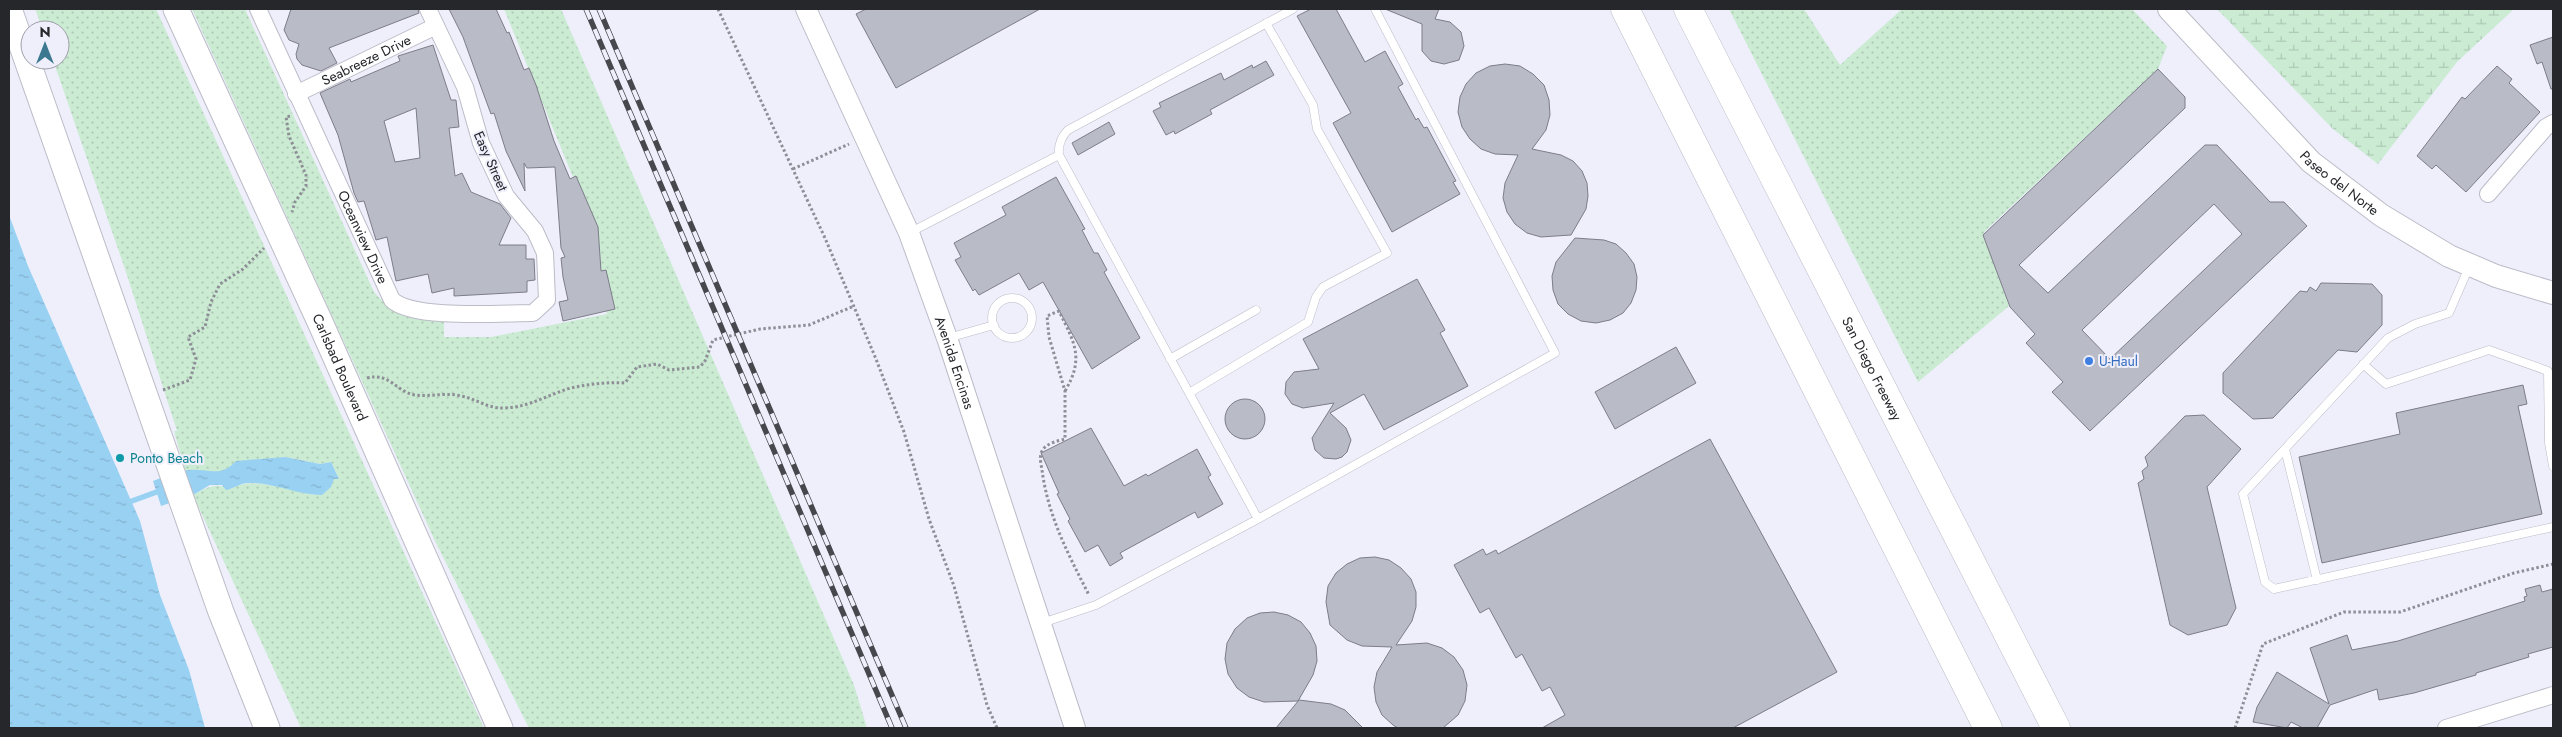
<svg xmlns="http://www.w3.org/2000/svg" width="2562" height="737" viewBox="0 0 2562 737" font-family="Jost,sans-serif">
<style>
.grass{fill:url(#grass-dots)}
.wetland{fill:url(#wetland-marsh)}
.water{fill:url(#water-ripples)}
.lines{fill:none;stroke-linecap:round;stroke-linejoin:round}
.stream{stroke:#99d1f3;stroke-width:5.5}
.building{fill:#b9bbc6;stroke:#7c7d88;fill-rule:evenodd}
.service-casing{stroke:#bbbcc7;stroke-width:9}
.minor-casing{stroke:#bbbcc7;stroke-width:18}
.tertiary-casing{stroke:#bbbcc7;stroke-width:22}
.secondary-casing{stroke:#bbbcc7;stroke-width:24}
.primary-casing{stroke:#bbbcc7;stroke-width:27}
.motorway-casing{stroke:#bbbcc7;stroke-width:29}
.path{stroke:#8d8e96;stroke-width:3;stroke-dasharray:2.5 2.5;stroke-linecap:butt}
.service{stroke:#fff;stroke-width:8}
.minor{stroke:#fff;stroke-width:16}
.tertiary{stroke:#fff;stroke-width:20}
.secondary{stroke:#fff;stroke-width:22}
.primary{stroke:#fff;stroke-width:25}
.motorway{stroke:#fff;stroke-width:28}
.rail-casing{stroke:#47484d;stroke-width:5.5}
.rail{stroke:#eeeffb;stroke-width:4;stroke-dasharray:11;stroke-linecap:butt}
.shop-dot{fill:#3f7fe0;stroke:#eeeffb;stroke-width:2}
.culture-dot{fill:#0f9aa8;stroke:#eeeffb;stroke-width:2}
.labels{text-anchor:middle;stroke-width:4;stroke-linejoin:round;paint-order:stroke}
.street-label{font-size:14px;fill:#26272b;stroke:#eeeffb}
.shop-label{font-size:14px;fill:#366cbe;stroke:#eeeffb;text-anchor:start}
.culture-label{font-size:14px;fill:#0d838f;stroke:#eeeffb;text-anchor:start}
</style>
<defs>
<pattern id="grass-dots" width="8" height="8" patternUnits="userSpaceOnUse" patternTransform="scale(1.25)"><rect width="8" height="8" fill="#cbebd3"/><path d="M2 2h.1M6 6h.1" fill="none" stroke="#aecab5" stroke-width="1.8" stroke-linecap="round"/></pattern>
<pattern id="wetland-marsh" width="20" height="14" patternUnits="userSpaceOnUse" patternTransform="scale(1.25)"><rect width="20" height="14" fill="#cbebd3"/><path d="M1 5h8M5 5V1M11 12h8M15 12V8" fill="none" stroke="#aecab5"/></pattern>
<pattern id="water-ripples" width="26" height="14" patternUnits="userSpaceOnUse" patternTransform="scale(1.25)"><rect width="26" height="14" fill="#99d1f3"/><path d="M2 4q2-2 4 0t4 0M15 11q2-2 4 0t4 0" fill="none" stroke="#84b3d0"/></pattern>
</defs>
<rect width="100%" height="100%" fill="#eeeffb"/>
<!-- grass -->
<path class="grass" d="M35 9H156L484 728H301L193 495C207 487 216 482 231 489 251 475 291 491 314 495L334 479H339L331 462 320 464 285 457 218 472 185 470 174 431H177L126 272 53 60H60V30H43Z
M192 9H245L374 292C394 316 414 316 444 321V337H491L607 314 591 221 504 9H561L854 685 867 728H529L435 541Z
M1729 9H1804L1840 65 1902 9H2132L2167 46 2158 69 1986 230 1983 235 2009 306 1918 382Z"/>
<!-- wetland -->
<path class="wetland" d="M2217 9H2514L2457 62 2378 164 2333 129Z"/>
<!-- water -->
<path class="water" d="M9 215 28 266 140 521 160 595 189 670 205 728H9Z
M285 457 320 464 331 462 339 479H334L331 487 322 495C296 495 273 482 248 483 240 483 233 489 226 490L222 485H210L193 495 161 506 153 481C163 477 173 473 184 471 205 466 219 480 236 461Z"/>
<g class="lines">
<!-- stream -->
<path class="stream" d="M132 501 162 490"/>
</g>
<!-- building -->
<path class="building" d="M291 9H418L419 13 329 48 337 63 321 71 302 65 297 59 296 54 299 44 289 40 284 30Z
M449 9H496L507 33 509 32 524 70 529 68 536 85 554 141 570 179 576 176 598 227 601 271 606 270 615 309 563 321 559 302 568 300 563 277 561 258 565 257 561 248 555 167 527 168 524 163 525 191 506 151 494 113 491 114 481 87 463 37Z
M866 9H1040L896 88 856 14Z
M1311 9H1336L1365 62 1385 51 1403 84 1398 87 1416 120 1418 118 1424 128 1427 127 1456 181 1453 182 1460 194 1392 232 1333 123 1351 113 1297 16Z
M1385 9H1439L1435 19 1450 22 1461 32 1464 46 1459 60 1444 64 1431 61 1422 51V24Z
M2553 37V89H2551L2542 62 2537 64 2530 45Z
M433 45 451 100H456L459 127 449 128 455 176 462 173 471 192 500 204 511 218 499 245H526V259H534L535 280 527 281V292L454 296V288L432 293 428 274 396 281 387 237 376 240 364 201 358 202 354 193 338 135 320 93 350 79 351 82 400 61 398 56ZM416 108 420 158 395 162 384 121Z
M1266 61 1274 75 1210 110 1212 114 1210 115 1175 134 1174 131 1166 135 1153 111 1161 107 1159 103 1221 73 1224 80 1252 65 1253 68Z
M1505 64 1520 66 1533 74 1544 85 1549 100 1550 115 1546 130 1532 149 1561 155 1573 161 1582 171 1587 183 1588 196 1586 209 1571 235 1541 237 1527 233 1515 224 1507 212 1503 198 1505 183 1518 155 1495 154 1481 149 1470 139 1462 127 1458 112 1460 97 1466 84 1476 73 1490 66Z
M2497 66 2512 79 2509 83 2540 112 2466 192 2436 165 2432 169 2417 156 2462 97 2465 99Z
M2158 69 2185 97V108L2019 265 2048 293 2205 145H2217L2270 202H2284L2307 226 2090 431 2052 392 2063 382 2026 343 2035 334 2010 307 1983 235ZM2214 204 2242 234 2110 359 2082 330Z
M1109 122 1115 134 1078 155 1072 143Z
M1056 177 1085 229 1082 230 1094 253H1098L1107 270 1104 272 1140 338 1092 369 1043 282 1029 290 1019 273 979 295 975 289 973 291 955 260 961 257 954 243 1006 215 1002 207Z
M1575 238 1604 240 1616 244 1626 253 1634 264 1637 277 1636 290 1631 303 1623 313 1610 320 1596 323 1581 321 1568 314 1558 304 1553 290 1552 276 1556 262Z
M1417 279 1445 330 1440 333 1468 386 1384 430 1364 394 1330 413 1346 428 1351 440 1347 452 1342 457 1336 459 1324 458 1315 450 1312 438 1334 403 1303 408 1292 404 1285 394 1286 382 1294 372 1319 369 1303 339Z
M2321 283 2372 284 2382 295V325L2357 352 2338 350 2273 418 2253 419 2223 393V373L2300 291 2307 292 2310 287 2316 291Z
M1676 347 1696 383 1615 429 1595 392Z
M2523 385 2527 404 2518 406 2542 514 2322 563 2299 457 2400 434 2396 413Z
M1225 419a20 20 0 1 1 40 0a20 20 0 1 1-40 0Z
M2204 415 2241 449 2207 487 2236 608 2227 625 2188 635 2170 625 2138 483 2144 479 2142 471 2148 466 2145 457 2185 416Z
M1091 428 1124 486 1146 474 1148 476 1197 449 1211 475 1208 477 1223 504 1198 518 1195 512 1120 553 1123 558 1110 566 1098 545 1085 552 1068 521 1070 519 1057 494 1059 493 1041 453Z
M1710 439 1837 672 1733 728H1542L1565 715 1550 687 1542 691 1522 654 1516 658 1489 608 1480 613 1454 565 1483 549 1486 555 1496 550 1498 554Z
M1375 557 1389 560 1401 568 1411 579 1416 592V607L1412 621 1396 645 1427 643 1442 648 1454 657 1463 670 1467 685 1465 701 1458 715 1443 728H1398L1393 725 1382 715 1376 702 1374 687 1377 672 1392 647 1362 646 1347 640 1330 625 1326 602 1328 586 1336 573 1347 564 1360 558Z
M2540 585 2542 592 2553 589V647L2528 654 2529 657 2476 673V675L2414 693 2379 700 2377 689 2330 705 2317 728H2303L2291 722 2287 728 2253 722 2257 707 2277 672 2329 704 2310 648 2347 635 2352 650 2398 641 2525 601 2524 597 2527 596 2525 589Z
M1274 612 1288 615 1301 622 1310 633 1316 646 1317 661 1313 675 1298 701 1264 702 1249 697 1237 688 1228 674 1225 659 1227 643 1235 629 1247 618 1260 613Z
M1299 700 1331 704 1345 710 1363 728H1276Z"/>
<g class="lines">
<!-- service casing -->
<g class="service-casing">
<path id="service" d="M909 233 1059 155
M2469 267 2449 313 2415 324 2388 338 2243 494 2265 582 2274 589 2553 527
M992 318a20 20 0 1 1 40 0a20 20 0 1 1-40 0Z
M948 338 994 325
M1170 359 1256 310
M2363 364 2386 384 2489 350 2548 371 2549 443 2553 466
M1189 393 1308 322 1316 297 1323 287 1387 253 1317 129 1313 105 1266 23
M2285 449 2317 580
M1258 519 1059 155C1058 145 1061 137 1068 130L1293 9
M1042 623 1096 605 1258 519 1555 353 1375 9"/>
</g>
<!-- minor casing -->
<g class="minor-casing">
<g id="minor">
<path id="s1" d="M258 9 392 300C414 320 501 313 533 313L547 300 545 253 535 231 506 196 481 143 465 87 428 9"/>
<path id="s2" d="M296 94 436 26"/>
<path d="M2488 194 2546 127 2553 123"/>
<path d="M2446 728 2553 695"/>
</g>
</g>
<!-- tertiary casing -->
<g class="tertiary-casing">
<g id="tertiary">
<path id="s3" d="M806 9 909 233 947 338 1075 728"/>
</g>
</g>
<!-- secondary casing -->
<g class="secondary-casing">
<g id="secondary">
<path id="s4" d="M2169 9 2311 162 2381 215 2449 256 2496 276 2553 293"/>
</g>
</g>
<!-- primary casing -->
<g class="primary-casing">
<g id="primary">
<path d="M9 9 221 612 267 728"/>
<path id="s5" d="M176 9 320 322 500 728"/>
</g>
</g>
<!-- motorway casing -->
<g class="motorway-casing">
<g id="motorway">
<path d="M1625 9 1988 728"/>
<path id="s6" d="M1688 9 2056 728"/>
</g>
</g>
<!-- path -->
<path class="path" d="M718 9 825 238 876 359 904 432 929 519 954 586 987 705 997 728
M290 116 286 117 289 136 306 175V186L295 202 292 212
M793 169 849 144
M367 378C390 372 396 392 415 395 430 397 446 392 461 396 477 399 488 409 505 408 530 407 549 394 571 388 589 384 607 382 625 383L637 367 657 364 669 370 700 367 705 361 713 340 760 329 809 325 854 306
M163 390 190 380 196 359 188 337 205 327 211 302 220 284 243 269 264 248
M1065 391C1085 358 1074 342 1059 311L1047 316 1049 337 1065 391V439C1058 441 1046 443 1042 451 1039 456 1041 464 1042 470 1048 516 1068 554 1089 595
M2235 728 2263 644 2344 612H2400L2514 573 2553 564"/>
<!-- service -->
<use href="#service" class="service"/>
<!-- minor -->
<use href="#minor" class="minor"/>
<!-- tertiary -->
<use href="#tertiary" class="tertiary"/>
<!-- secondary -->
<use href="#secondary" class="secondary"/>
<!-- primary -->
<use href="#primary" class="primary"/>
<!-- motorway -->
<use href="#motorway" class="motorway"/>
<!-- rail casing -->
<g class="rail-casing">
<path id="rail" d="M586 9 892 728
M599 9 906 728"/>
</g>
<!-- rail -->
<use href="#rail" class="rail"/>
</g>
<!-- markers -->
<circle class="shop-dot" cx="2089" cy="361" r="5"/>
<circle class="culture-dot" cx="120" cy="458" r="5"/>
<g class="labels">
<!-- street labels -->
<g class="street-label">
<text dy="5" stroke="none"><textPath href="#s2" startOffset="78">Seabreeze Drive</textPath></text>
<text transform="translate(491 161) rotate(66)" y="5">Easy Street</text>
<text dy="5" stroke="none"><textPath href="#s4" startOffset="244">Paseo del Norte</textPath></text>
<text dy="5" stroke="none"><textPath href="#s1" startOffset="251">Oceanview Drive</textPath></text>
<text dy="5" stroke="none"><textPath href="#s3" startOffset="384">Avenida Encinas</textPath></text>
<text dy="5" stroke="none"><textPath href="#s5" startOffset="394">Carlsbad Boulevard</textPath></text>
<text dy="5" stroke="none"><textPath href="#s6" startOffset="404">San Diego Freeway</textPath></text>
</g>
<!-- shop labels -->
<g class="shop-label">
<text x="2099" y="366">U-Haul</text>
</g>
<!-- culture labels -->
<g class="culture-label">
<text x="130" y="463">Ponto Beach</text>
</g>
</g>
<!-- border -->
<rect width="2562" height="737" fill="none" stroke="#26272b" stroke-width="20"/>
<!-- north arrow -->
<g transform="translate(45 45)"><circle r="24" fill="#eeeffb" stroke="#9e9fa8"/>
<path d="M0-4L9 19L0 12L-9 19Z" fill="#3c7990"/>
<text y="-8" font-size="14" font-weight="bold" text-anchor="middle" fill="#26272b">N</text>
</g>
</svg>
